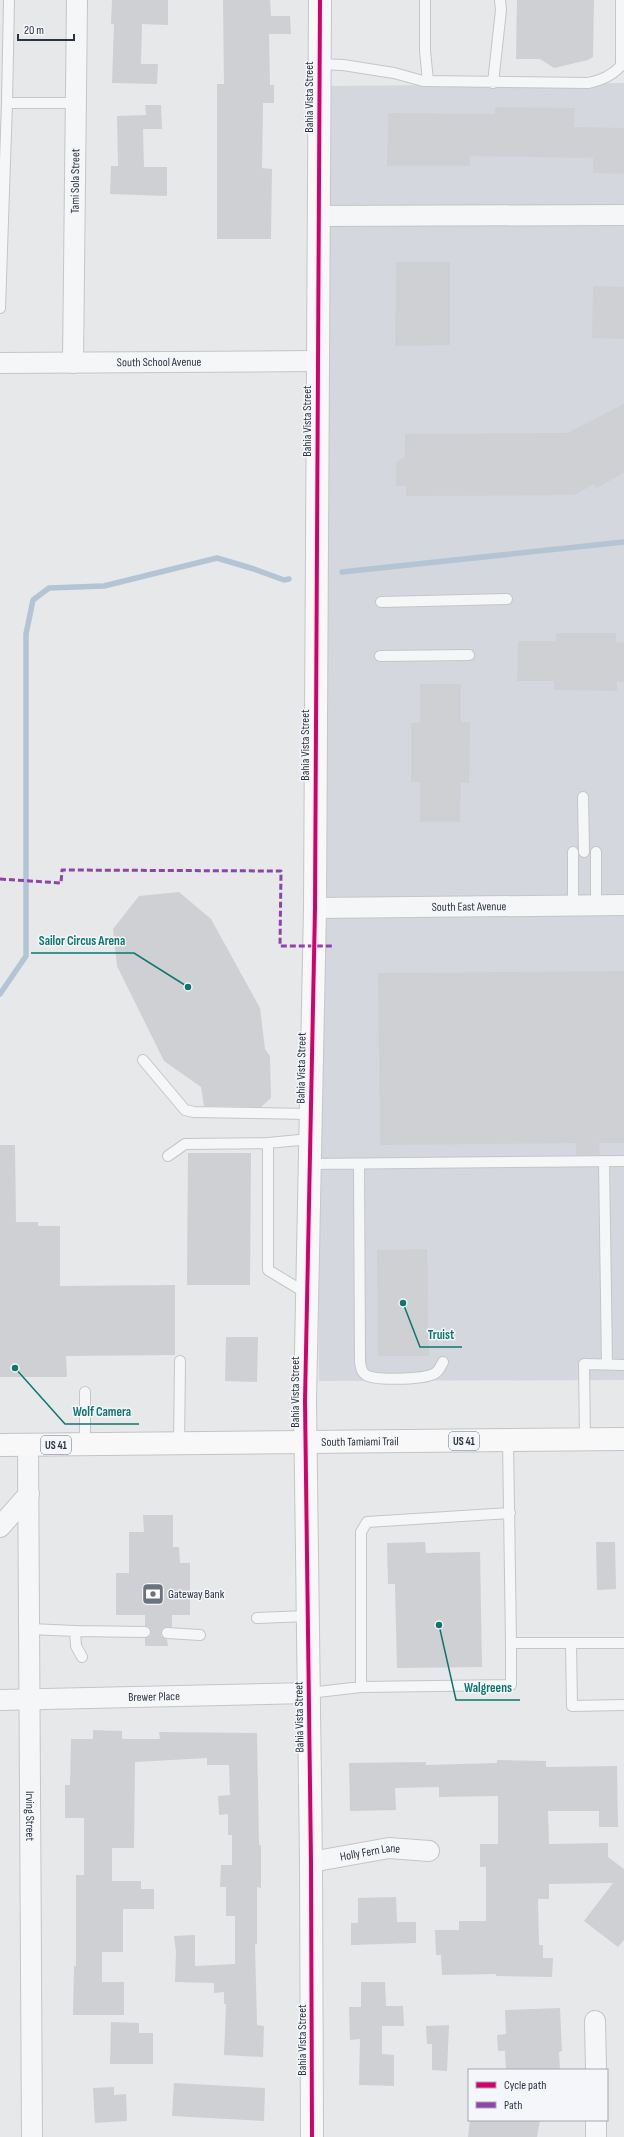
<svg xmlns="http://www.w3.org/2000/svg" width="624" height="2137" viewBox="0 0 624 2137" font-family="'Sofia Sans Condensed',sans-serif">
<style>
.built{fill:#d4d7dd}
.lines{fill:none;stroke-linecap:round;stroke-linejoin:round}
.stream{stroke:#b4c4d5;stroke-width:5.5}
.building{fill:#ced0d3}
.lane-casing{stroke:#c4c6c8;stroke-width:12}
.street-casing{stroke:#c4c6c8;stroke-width:22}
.secondary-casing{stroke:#c4c6c8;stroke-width:24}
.primary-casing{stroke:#c2c5c8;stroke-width:24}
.lane{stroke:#f5f6f7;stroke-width:10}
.street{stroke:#f5f6f7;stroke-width:20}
.secondary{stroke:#f8f8f8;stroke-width:22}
.primary{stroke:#f8f8f8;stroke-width:22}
.quiet{stroke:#8e44ad;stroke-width:3;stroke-dasharray:6 3;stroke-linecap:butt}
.cycleway-casing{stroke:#f4f6f9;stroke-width:6}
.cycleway{stroke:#d6006c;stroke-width:4}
.labels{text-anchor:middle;stroke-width:3;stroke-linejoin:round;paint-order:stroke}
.shield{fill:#f4f6f9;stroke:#676e7b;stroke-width:1}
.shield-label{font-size:11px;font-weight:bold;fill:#2b3445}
.street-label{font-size:12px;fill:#2b3445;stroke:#f4f6f9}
.poi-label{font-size:12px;fill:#2b3445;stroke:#f4f6f9;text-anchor:start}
.leader{fill:none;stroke:#0f766e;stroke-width:1.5}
.callout-dot{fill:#0f766e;stroke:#f4f6f9;stroke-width:1.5}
.callout-label{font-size:13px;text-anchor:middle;font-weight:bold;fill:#0f766e;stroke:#f4f6f9;stroke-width:3;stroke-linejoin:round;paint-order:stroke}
</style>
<rect width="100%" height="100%" fill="#e6e8ea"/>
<!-- built -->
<path class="built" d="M624 83V205L329 206 330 86Z
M329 225H624V895L325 898Z
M624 914V1380L319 1381 318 1265 325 917Z"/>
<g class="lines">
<!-- stream -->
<path class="stream" d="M342 572 624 542
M0 994 26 956V634L33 600 49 588 104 586 217 558 254 569 284 580 289 579"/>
</g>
<!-- building -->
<path class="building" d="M112 0H168V25L142 24 141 64H158L157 84 112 83 114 24H111Z
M223 0H270L271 16H290L291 34H269L270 85H274V103H263L262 168 272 169 271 239H217V84H224Z
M517 0H594L593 57 588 60 554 68 540 59H516Z
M145 105H161L162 129H143L144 167H167V196L110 194 111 166H118L117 116 146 115Z
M495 107 575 108 574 127 624 128V174L593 173V158L470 156V166H387L388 113 495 114Z
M396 262H450V345L395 346Z
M593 286 624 287V339L592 338Z
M624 404V473L596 488 594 484 574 495 406 496V486H396V462L405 457V434L567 433Z
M556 633H616V642H624V682H617V691L554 690V681H517L518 641H556Z
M420 684H461V722H470L469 783H461L460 822H420V782H411V723H420Z
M179 892 211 919 260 1008 265 1049 270 1056 271 1098 261 1107 204 1106 201 1087 164 1061 117 966 113 929 139 896Z
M624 971V1143H599L600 1155H576V1143L380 1145 378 973Z
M0 1145H15L16 1222H38V1226H60V1286L175 1285V1355L66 1356 67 1377H0Z
M188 1153H251L250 1285H187Z
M427 1249 429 1356H378L377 1250Z
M226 1337H258L257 1382 225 1381Z
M143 1515H173V1547H179L180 1563H190V1615H172V1627L162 1629 161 1636 167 1640 168 1646H145V1638L150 1636 151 1632 149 1627 145 1626V1615H116V1573H129V1532H144Z
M425 1542 426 1553 480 1552 482 1667 397 1668 395 1584H388L387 1543Z
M596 1542H615L616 1589 597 1590Z
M93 1730 122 1731V1739H160L159 1732 257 1733 259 1845H261V1888L257 1887V1944H255L257 2025 264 2026 263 2057 224 2055 226 2004H224V1992L214 1993V1983L175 1982 176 1952 174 1936 195 1935V1966L235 1964V1916H226V1887H220L221 1865H232V1835H228V1814L219 1815 218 1796 230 1795 229 1765H207V1758L135 1762 134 1848H112V1881H141V1889H154V1909H123V1952H102V1982H124V2015H73L74 1966H76V1875H84V1818H65V1785H70L71 1739H93Z
M497 1760 546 1761V1767L617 1766 618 1827H599V1811H548L549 1844 608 1843V1857L624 1869V1940L618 1947 584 1921 613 1883 549 1884V1899H538L539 1945H543V1958H553L552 1977 496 1976V1974L442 1975 441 1955H436L435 1930H459V1921H486V1867H480V1844H498V1796L439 1797V1787L395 1788 396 1810 350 1811 349 1763 426 1762V1765L497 1763Z
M396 1897 397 1922H416V1943L351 1945V1923H358V1898Z
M361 1982H385L386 2006H403L404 2026H382V2054L394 2055V2086L359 2085 360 2039 350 2040 349 2007H361Z
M560 2008 562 2051 559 2052 560 2070H506L505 2051H498L497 2035 506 2034 505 2010Z
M111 2022 139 2023V2033H153V2064H110Z
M449 2025 447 2071 432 2070V2044H427L426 2026Z
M174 2083 265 2088 264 2121 172 2116Z
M114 2087V2095L126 2094 127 2121 95 2123 93 2088Z
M470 2120H540L537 2137H468Z"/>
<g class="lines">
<!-- lane casing -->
<g class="lane-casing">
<path id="lane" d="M425 0V51L428 81
M319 64 343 65 394 73 423 81 588 83C602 80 611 76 621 66V0
M493 83 501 10 500 0
M7 103 9 0
M0 308 7 103H76
M381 602 507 599
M380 656 469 655
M583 797 584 852
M573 852V905
M596 852V905
M143 1060 185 1110 194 1112 310 1114
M268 1143V1270L306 1293
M168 1156 185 1144 268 1143 310 1139
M604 1161 607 1364
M309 1164 624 1161
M359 1164 360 1362C361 1367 361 1372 366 1375 375 1381 420 1379 431 1375 438 1373 440 1368 443 1362
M85 1392V1445
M508 1440 511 1643H624
M585 1440 584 1364 624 1365
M179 1444 180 1361
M257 1618 307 1616
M30 1629 75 1631 76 1646 82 1657
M75 1631 145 1632
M167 1633 200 1635
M571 1643 572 1706 624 1705
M361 1687 511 1685V1643
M309 1693 361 1687V1532L367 1522 510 1513"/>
</g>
<!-- street casing -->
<g class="street-casing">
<g id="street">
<path d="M318 216 624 215"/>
<path id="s1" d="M0 363 317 361"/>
<path id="s2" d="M73 363 77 0"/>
<path id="s3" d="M315 908 624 905"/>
<path id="s4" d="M28 1445 32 2137"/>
<path d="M0 1527 29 1494"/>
<path id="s5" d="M0 1700 309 1693"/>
<path id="s6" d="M311 1862 389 1848 429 1851"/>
<path d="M595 2021 596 2070"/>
<path d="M596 2120V2137"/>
</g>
</g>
<!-- secondary casing -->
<g class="secondary-casing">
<path id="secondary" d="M312 2137 311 1862 305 1401 315 908 320 0"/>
</g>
<!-- primary casing -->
<g class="primary-casing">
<g id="primary">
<path id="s7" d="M0 1445 624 1439"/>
</g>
</g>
<!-- lane -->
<use href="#lane" class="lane"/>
<!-- street -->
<use href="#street" class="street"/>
<!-- secondary -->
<use href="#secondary" class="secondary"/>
<!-- primary -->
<use href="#primary" class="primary"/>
<!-- quiet -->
<path class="quiet" d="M0 879 61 883 62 870 281 871 280 946H333"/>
<!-- cycleway casing -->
<g class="cycleway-casing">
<path id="cycleway" d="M312 2137 311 1862 305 1401 315 908 320 0"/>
</g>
<!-- cycleway -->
<use href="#cycleway" class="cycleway"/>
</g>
<!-- icons -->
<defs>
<g id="bank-square" transform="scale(1.15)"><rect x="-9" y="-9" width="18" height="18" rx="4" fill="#6c737f" stroke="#f4f6f9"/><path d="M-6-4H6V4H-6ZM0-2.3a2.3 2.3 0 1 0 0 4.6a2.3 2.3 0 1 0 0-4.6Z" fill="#fff"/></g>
</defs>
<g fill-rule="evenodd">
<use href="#bank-square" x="153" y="1594"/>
</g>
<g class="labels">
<!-- shield labels -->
<g class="shield">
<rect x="449" y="1432" width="30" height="18" rx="3"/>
<rect x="41" y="1436" width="30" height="18" rx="3"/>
</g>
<g class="shield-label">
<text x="464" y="1445">US 41</text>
<text x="56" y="1449">US 41</text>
</g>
<!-- street labels -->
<g class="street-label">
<text transform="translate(309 97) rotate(-90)" y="4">Bahia Vista Street</text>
<text dy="4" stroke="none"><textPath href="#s2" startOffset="182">Tami Sola Street</textPath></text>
<text dy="4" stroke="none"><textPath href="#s1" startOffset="159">South School Avenue</textPath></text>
<text transform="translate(307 421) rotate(-90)" y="4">Bahia Vista Street</text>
<text transform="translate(305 745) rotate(-90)" y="4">Bahia Vista Street</text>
<text dy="4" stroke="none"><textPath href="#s3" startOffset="154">South East Avenue</textPath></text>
<text transform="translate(301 1068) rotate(-89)" y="4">Bahia Vista Street</text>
<text transform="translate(295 1392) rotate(-90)" y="4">Bahia Vista Street</text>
<text dy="4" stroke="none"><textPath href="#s7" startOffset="360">South Tamiami Trail</textPath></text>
<text dy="4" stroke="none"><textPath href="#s5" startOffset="154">Brewer Place</textPath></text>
<text transform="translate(299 1717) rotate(-91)" y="4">Bahia Vista Street</text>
<text dy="4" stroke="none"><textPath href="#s4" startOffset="371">Irving Street</textPath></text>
<text dy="4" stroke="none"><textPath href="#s6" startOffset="60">Holly Fern Lane</textPath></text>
<text transform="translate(302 2040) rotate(-90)" y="4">Bahia Vista Street</text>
</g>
<!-- poi labels -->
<g class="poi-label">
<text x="168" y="1598">Gateway Bank</text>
</g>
</g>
<!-- callouts -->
<path class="leader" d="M188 987L134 953H31M403 1303L420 1347H462M15 1368L65 1424H139M439 1625L456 1700H520"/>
<g class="callout-dot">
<circle cx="188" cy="987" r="4"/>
<circle cx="403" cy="1303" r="4"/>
<circle cx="15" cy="1368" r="4"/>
<circle cx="439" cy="1625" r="4"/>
</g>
<g class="callout-label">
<text x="82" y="945">Sailor Circus Arena</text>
<text x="441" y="1339">Truist</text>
<text x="102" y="1416">Wolf Camera</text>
<text x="488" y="1692">Walgreens</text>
</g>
<!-- legend -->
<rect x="468" y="2069" width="140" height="52" fill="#f4f6f9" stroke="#a4a8b1"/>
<rect x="476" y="2082" width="20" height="6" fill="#d6006c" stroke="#a4a8b1"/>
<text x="504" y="2089" font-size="12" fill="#2b3445">Cycle path</text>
<rect x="476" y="2102" width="20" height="6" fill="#8e44ad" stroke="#a4a8b1"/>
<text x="504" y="2109" font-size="12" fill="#2b3445">Path</text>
<!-- scale -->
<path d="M18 34v6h56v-6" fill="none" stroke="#2b3445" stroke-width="2"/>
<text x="24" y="34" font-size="12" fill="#2b3445" stroke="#f4f6f9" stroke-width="3" paint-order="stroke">20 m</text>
</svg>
